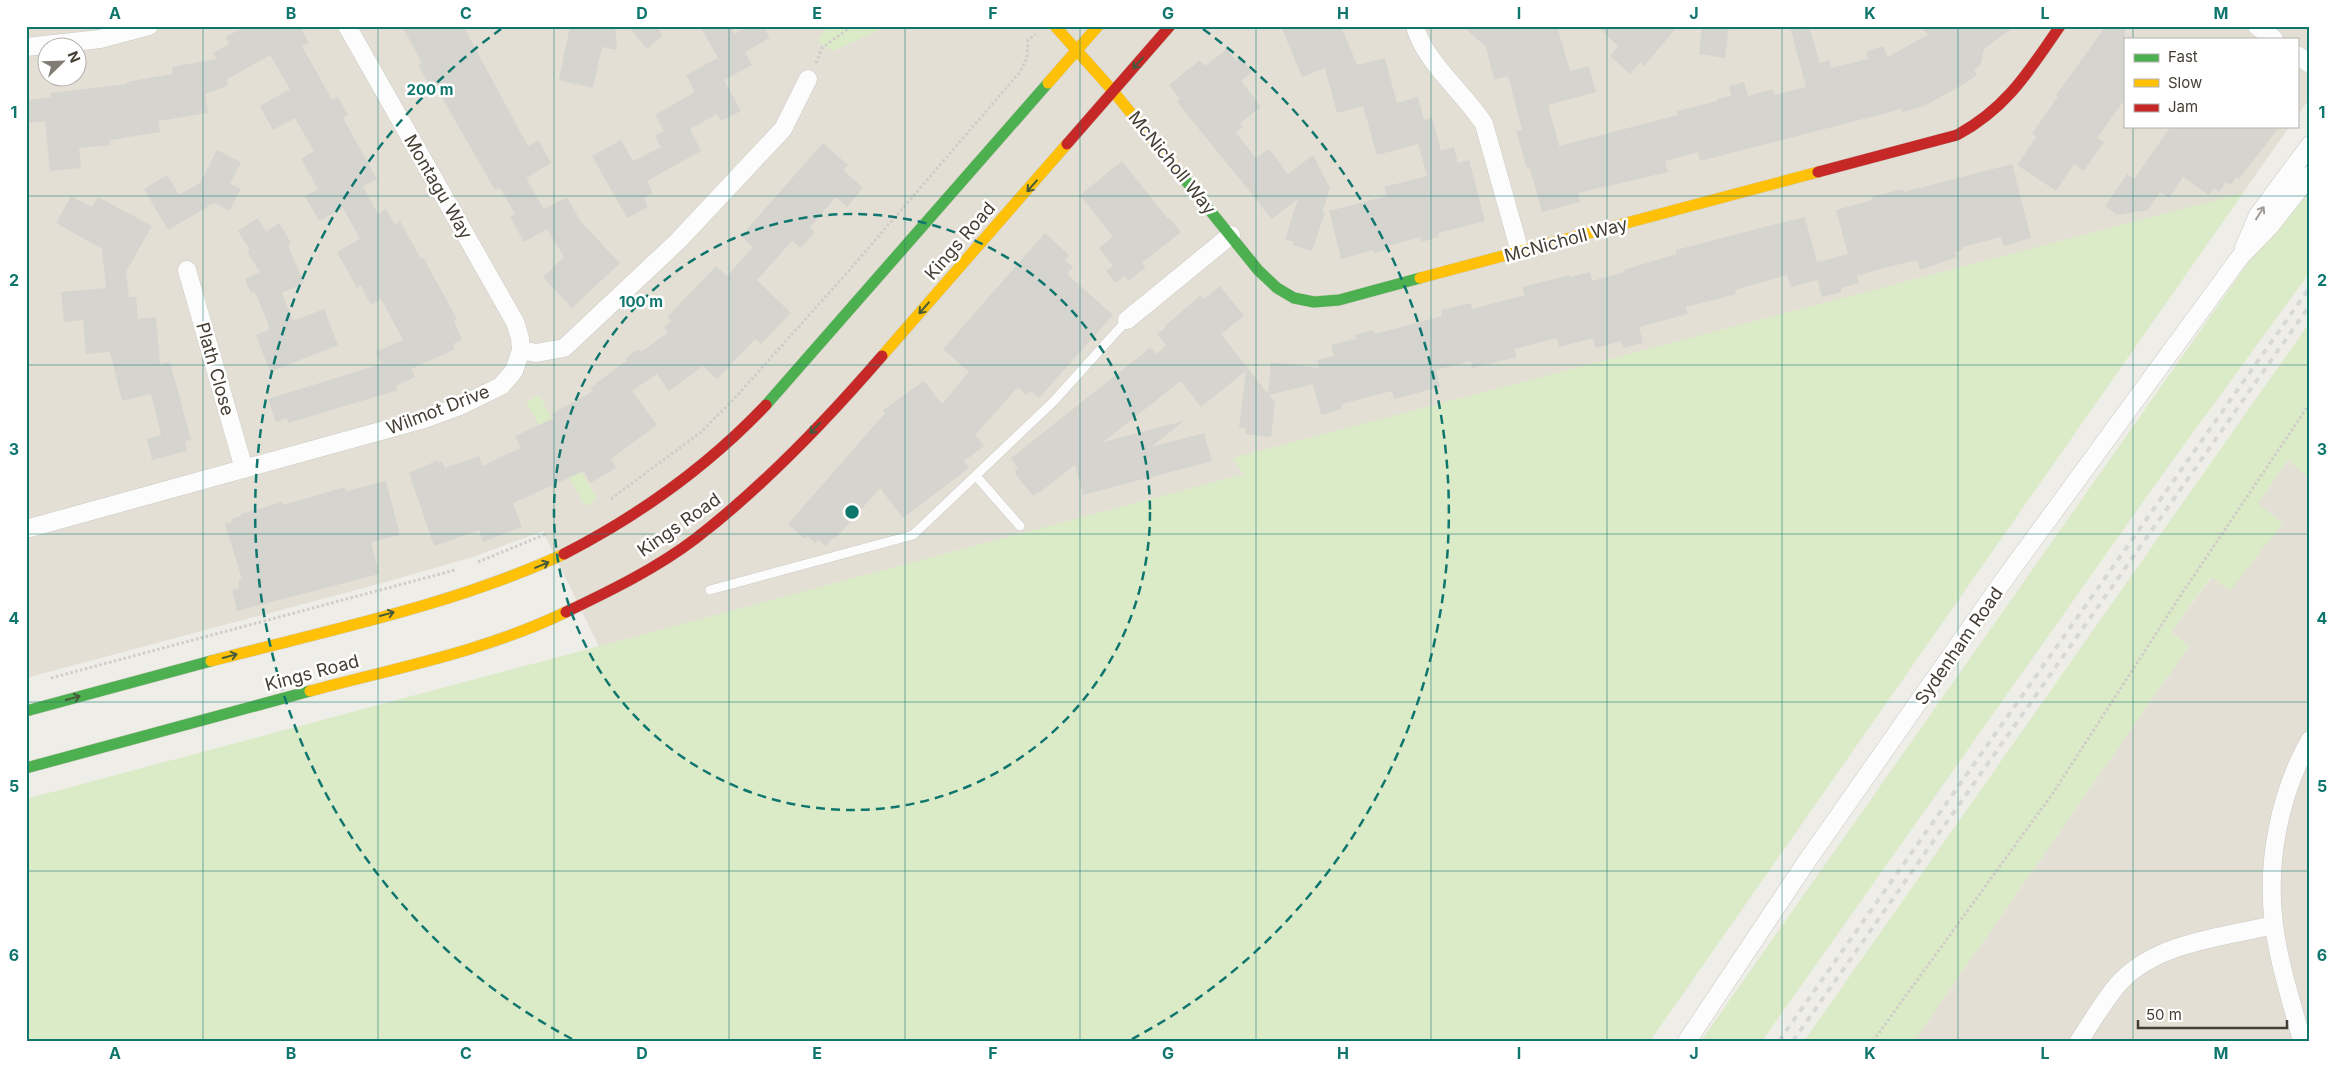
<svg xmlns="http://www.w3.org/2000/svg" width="2336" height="1067" viewBox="0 0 2336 1067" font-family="Inter,sans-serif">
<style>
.residential{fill:#e3dfd5;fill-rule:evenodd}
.green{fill:#dbeac7}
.building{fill:#d6d4cf}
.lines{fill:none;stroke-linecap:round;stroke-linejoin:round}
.lane-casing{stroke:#cbc9c4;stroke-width:10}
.street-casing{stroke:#cbc9c4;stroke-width:19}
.fast-casing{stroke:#cfccc0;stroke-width:12}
.slow-casing{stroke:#cfccc0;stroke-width:12}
.jam-casing{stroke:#cfccc0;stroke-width:12}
.path{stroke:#d0cdc9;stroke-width:3;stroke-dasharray:2.5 2.5;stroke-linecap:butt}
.lane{stroke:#fcfcfc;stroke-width:9}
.street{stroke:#fcfcfc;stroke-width:18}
.fast{stroke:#4caf50;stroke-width:11}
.slow{stroke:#ffc107;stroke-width:11}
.jam{stroke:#c62828;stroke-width:11}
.rail{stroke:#d8d8d7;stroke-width:4;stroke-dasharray:6 6;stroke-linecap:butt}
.oneway{stroke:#465a3b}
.oneway2{stroke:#a09d98}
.grid{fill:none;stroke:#0f766e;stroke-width:1;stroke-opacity:0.55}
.ring{fill:none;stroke:#0f766e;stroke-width:2.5;stroke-dasharray:9 6}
.labels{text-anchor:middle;stroke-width:5;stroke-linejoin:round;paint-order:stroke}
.street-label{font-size:18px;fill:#443e34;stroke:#fff}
.centre{fill:#0f766e;stroke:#fff;stroke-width:2.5}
.ring-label{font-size:15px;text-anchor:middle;font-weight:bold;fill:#0f766e;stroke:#fff;stroke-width:5;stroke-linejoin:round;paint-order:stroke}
.neatline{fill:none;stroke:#0f766e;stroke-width:2}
.grid-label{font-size:16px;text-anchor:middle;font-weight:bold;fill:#0f766e}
</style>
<rect width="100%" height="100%" fill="#eeede8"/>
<!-- residential -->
<path class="residential" d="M26 26H2310V98L2297 116V39H2125V126H2290L2230 211 599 647 543 531 473 557 382 583 26 678ZM48 48H78V78H48Z
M2288 460 2310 479V1041H1914L2189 646 2171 632 2212 577 2229 590 2283 523 2257 504Z"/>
<!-- green -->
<path class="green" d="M829 26H882L875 32 833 51 817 41Z
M2310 180V272L2157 482 1762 1041H1701L2276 223Z
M2243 193 1650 1041H26V799L1244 474 1232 458Z
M2310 322V479L2288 460 2258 504 2283 523 2230 591 2211 577 2171 632 2189 646 1914 1041H1804Z
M539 395 597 499 585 506 526 402Z"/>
<!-- building -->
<path class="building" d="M245 26H300L309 43 302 46 332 100 338 97 348 115 343 118 377 179 363 186 378 214 386 209 395 225 400 221 421 259 423 257 457 319 454 321 462 340 453 344 455 349 411 369 415 377 396 386 398 390 288 423 287 418 276 422 268 399 381 364 376 352 403 340 381 299 371 305 361 286 357 288 337 252 360 239 343 208 319 221 305 196 318 189 301 159 314 151 295 118 273 130 260 106 290 89 270 55 226 80 229 85 205 94 208 113 158 121 160 132 110 140 111 145 79 148 81 168 50 171 45 121 29 123 27 100 51 97V93L127 84 126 82 173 74 172 67 217 59 213 53 229 44 226 37Z
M402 26H463L528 146 538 140 551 163 526 178 544 209 567 197 581 222 620 263 572 308 543 277 564 257 547 229 524 242 510 217 515 214 500 188 495 190 433 82 429 84 418 65 422 63Z
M570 26H615L617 50 602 47 593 88 559 80Z
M628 26H655L663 35 647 49Z
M700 26H730L735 34 749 26H763L770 38 745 52 752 65 724 80 741 111 721 121 717 114 690 129 701 151 647 181 653 193 644 198 648 207 627 218 592 156 621 140 633 161 661 147 655 136 664 131 655 115 695 92 686 75 718 58Z
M1281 26H1341L1357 65 1385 58 1397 103 1418 97 1424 120 1432 117 1441 151 1454 147 1458 163 1469 160 1485 221 1438 233 1439 237 1421 242 1420 237 1388 246 1389 249 1374 253 1373 250 1341 259 1329 211 1387 196 1384 187 1427 176 1418 144 1377 155 1363 106 1337 113 1325 68 1302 77Z
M1463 26H1557L1570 71 1589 66 1596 92 1548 105 1559 146 1678 115 1677 111 1717 101V99L1731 96 1729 86 1744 82 1748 96 1773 89 1774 95 1806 87 1790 26H1809L1820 63 1829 60 1831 68 1868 59 1866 51 1884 46 1887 57 1928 35 1921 26H2015L1984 49 1981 64 1974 70 1977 75 1964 84 1924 106 1902 112V109L1700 161 1698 152 1665 161 1668 172 1578 193 1580 202 1542 212 1530 168 1527 169 1516 131 1522 130 1508 76 1494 80 1486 47Z
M1597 26H1678L1644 66 1640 62 1630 74 1610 56 1618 46Z
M1702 26H1729L1725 58 1699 54Z
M2106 26H2125V99L2097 138 2104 142 2084 171 2074 164 2056 191 2017 165 2036 137 2032 134 2058 96 2056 95Z
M1227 49 1236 61 1240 57 1252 72 1241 81 1261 107 1240 123 1243 127 1236 133 1256 158 1269 149 1288 174 1313 155 1330 188 1322 213 1325 212 1312 251 1293 245 1294 242 1285 239 1298 199 1272 219 1177 102 1180 99 1169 85 1200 60 1205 66Z
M2171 126H2280L2239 179 2236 177 2231 185 2226 182 2219 192 2214 188 2209 195 2183 177 2169 198 2160 192 2148 210 2117 215 2105 206 2127 174 2134 179Z
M823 143 848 165 843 170 863 188 847 207 836 197 810 227 815 232 801 248 792 241 757 280 791 313 761 344 755 339 717 379 703 366 669 391 657 374 632 391 657 425 611 459 616 468 590 483 584 471 513 503 522 527 483 542 479 530 434 546 409 473 438 460V463L442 461 445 468 479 456 482 466 521 448 515 436 554 418 552 414 593 391 590 388 627 360 626 358 638 349 641 352 668 332 664 328 671 321 667 317 716 266 727 276 753 247 741 236Z
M217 150 241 162 230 184 241 189 229 211 214 203 168 230 144 189 167 175 179 195 200 183Z
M1122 161 1168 219 1169 218 1181 232 1142 263 1146 267 1129 281 1125 276 1116 283 1106 271 1113 266 1099 248 1113 237 1080 195Z
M2012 164 2031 238 2004 246 2001 237 1962 247 1963 250 1955 252 1957 257 1920 270 1917 260 1884 268 1857 276 1859 283 1841 288 1842 292 1822 297 1818 280 1791 287 1787 275 1735 290 1736 294 1686 307 1688 314 1639 327 1643 343 1623 348 1621 341 1596 348 1593 338 1559 347 1557 338 1514 349 1517 357 1472 368 1471 361 1436 370 1440 387 1394 399 1392 391 1341 404 1342 409 1321 415 1313 384 1269 395 1275 402 1271 437 1245 434 1246 428H1239L1246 371 1201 407 1181 381 1103 442 1184 421 1151 447 1204 433 1212 461 1083 495 1075 465 1039 493 1038 492 1033 496 1016 475 1015 470 1018 468 1011 458 1150 348 1157 354 1166 345 1157 334 1166 327 1165 326 1201 295 1204 299 1220 286 1244 316 1221 334 1268 394 1271 362 1319 368 1317 360 1334 356 1331 345 1356 339 1355 335 1374 330 1375 334 1442 316 1441 310 1471 303 1472 309 1525 295 1522 287 1570 275 1571 277 1590 272 1592 281 1625 272 1624 270 1676 254V250L1768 226 1805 217 1817 262 1848 254 1836 210 1872 200 1871 197 1903 189 1904 192Z
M71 196 92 207 98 197 152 226 126 272 129 297H136L138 319 156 317 160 364 170 362 191 440 185 441 187 451 152 460 147 439 161 435 151 394 122 401 110 352 86 354 83 320 64 322 61 292 106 288 102 249 56 223Z
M258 218 266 232 279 223 291 243 288 246 304 283 282 293 293 321 324 309 338 345 270 372 256 335 270 329 255 292 251 293 245 279 260 272 247 252 250 250 238 231Z
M1045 233 1069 255 1065 260 1073 267 1067 274 1113 315 1039 398 1030 391 1026 395 1018 387 975 435 984 446 964 461 969 468 903 518 880 488 835 539 833 538 826 546 818 540 815 543 807 536 805 539 788 524 885 413 883 410 924 381 942 404 969 372 943 349Z
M386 481 400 535 371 542 379 574 237 611 232 590 239 589V580L242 579 225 524 232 522 231 519 241 516V514L262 508 282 502 283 505 345 487 346 491Z"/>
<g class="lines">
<!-- lane casing -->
<g class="lane-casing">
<path id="lane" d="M976 476 1020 526
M710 590 913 535 1053 402 1127 320"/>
</g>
<!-- street casing -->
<g class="street-casing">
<path id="street" d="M347 26 515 322 520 338 521 350
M1415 26C1423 60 1465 94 1484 124L1520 252
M2257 26 2274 39
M26 47 100 39 149 26
M2297 55 2310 64
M2244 248 2258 215 2310 145
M187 270 244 469
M1127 320 1231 235
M26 529 424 419 460 406 501 386 514 371 521 350 536 353 564 348 678 241 783 129 808 79
M1687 1041 1807 861 2006 577 2240 257 2271 225 2310 175
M2079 1041C2092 1022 2105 998 2121 981 2159 942 2223 937 2274 925
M2302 1041C2292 1003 2279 964 2274 925 2266 864 2279 794 2310 740"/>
</g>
<!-- fast casing -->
<g class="fast-casing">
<path id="fast" d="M1178 171 1258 270 1277 288 1294 298 1314 302 1339 300 1420 278
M766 405 1048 83
M26 711 211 661
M26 768 310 691"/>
</g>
<!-- slow casing -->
<g class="slow-casing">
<path id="slow" d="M1055 26 1113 91 1178 171
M1048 83 1098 26
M1420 278 1818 172
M882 356 1067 144
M211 661C330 630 453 605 564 554
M310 691C396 668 486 651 566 612"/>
</g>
<!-- jam casing -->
<g class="jam-casing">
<path id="jam" d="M1067 144 1170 26
M1818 172 1957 135C2007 108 2029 71 2060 26
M564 554C640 515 707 467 766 405
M566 612C610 591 657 568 695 539 764 486 825 422 882 356"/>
</g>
<!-- path -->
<path class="path" d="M816 63 822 48 852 26
M611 499 701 432 733 400 846 274 1020 72 1027 58 1028 40 1035 34
M478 562 546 534
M51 678 455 570
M1873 1041 2053 793 2181 595 2310 403"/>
<!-- lane -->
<use href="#lane" class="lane"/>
<!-- street -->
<use href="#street" class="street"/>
<!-- fast -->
<use href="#fast" class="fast"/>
<!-- slow -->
<use href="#slow" class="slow"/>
<!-- jam -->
<use href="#jam" class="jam"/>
<!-- rail -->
<path class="rail" d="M1779 1041 2310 287
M1793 1041 2310 305"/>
</g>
<!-- one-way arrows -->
<defs><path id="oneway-shaft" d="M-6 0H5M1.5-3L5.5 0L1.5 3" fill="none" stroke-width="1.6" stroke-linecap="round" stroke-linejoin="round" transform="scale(1.25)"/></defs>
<g class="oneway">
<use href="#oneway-shaft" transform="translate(1138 63) rotate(131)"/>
<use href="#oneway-shaft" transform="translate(1032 186) rotate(131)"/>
<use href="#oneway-shaft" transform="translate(924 308) rotate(131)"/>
<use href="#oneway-shaft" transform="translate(815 428) rotate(134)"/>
<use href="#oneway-shaft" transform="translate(542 565) rotate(-23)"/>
<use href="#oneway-shaft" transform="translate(387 614) rotate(-15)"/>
<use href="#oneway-shaft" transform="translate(230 656) rotate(-15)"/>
<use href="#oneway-shaft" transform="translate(73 698) rotate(-15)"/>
</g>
<use class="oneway2" href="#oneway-shaft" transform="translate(2260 213) rotate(-58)"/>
<!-- grid -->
<path class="grid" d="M203 26V1041M378 26V1041M554 26V1041M729 26V1041M905 26V1041M1080 26V1041M1256 26V1041M1431 26V1041M1607 26V1041M1782 26V1041M1958 26V1041M2133 26V39M2133 126V1041M26 196H2310M26 365H2310M26 534H2310M26 702H2310M26 871H2310"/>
<!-- distance rings -->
<g class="ring">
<circle cx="852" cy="512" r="298"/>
<path d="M572 1039A597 597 0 0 1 501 29M1203 29A597 597 0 0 1 1132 1039"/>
</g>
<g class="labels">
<!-- street labels -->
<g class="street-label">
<text transform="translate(1172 163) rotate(51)" y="6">McNicholl Way</text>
<text transform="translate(438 187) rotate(60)" y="6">Montagu Way</text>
<text transform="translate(1566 240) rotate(-15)" y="6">McNicholl Way</text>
<text transform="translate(960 241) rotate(-49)" y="6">Kings Road</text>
<text transform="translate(215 369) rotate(74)" y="6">Plath Close</text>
<text transform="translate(438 410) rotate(-21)" y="6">Wilmot Drive</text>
<text transform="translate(679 525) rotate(-35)" y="6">Kings Road</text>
<text transform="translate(1959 646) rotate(-55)" y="6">Sydenham Road</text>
<text transform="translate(312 673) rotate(-15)" y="6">Kings Road</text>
</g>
</g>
<circle cx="852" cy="512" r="8" class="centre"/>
<g class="ring-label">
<text x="430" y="95">200 m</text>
<text x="641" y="307">100 m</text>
</g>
<!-- border -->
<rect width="2336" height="1067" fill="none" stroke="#ffffff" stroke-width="55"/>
<!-- legend -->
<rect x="2124" y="38" width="175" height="90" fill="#ffffff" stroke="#b4b2ae"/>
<rect x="2134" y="54" width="25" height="8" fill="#4caf50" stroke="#b4b2ae"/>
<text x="2168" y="62" font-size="15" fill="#443e34">Fast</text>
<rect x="2134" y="79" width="25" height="8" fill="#ffc107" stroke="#b4b2ae"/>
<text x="2168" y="88" font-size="15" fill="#443e34">Slow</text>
<rect x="2134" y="104" width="25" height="8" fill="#c62828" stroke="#b4b2ae"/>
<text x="2168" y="112" font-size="15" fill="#443e34">Jam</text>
<!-- north arrow -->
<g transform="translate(62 62) rotate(67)"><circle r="24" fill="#ffffff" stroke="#b4b2ae"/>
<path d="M0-4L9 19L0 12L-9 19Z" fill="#807b73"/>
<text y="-8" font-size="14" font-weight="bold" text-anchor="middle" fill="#443e34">N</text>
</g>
<!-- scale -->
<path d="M2138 1020v8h149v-8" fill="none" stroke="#443e34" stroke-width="2.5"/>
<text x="2146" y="1020" font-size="15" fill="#443e34" stroke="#ffffff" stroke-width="4" paint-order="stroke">50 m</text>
<rect x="28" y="28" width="2280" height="1012" class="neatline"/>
<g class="grid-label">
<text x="115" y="19">A</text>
<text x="291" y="19">B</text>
<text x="466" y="19">C</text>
<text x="642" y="19">D</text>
<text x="817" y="19">E</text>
<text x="993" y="19">F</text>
<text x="1168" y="19">G</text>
<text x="1343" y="19">H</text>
<text x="1519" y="19">I</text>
<text x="1694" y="19">J</text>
<text x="1870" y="19">K</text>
<text x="2045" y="19">L</text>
<text x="2221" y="19">M</text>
<text x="14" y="118">1</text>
<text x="2322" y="118">1</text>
<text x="14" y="286">2</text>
<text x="2322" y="286">2</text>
<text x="14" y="455">3</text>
<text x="2322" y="455">3</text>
<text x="14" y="624">4</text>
<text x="2322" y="624">4</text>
<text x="14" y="792">5</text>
<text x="2322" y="792">5</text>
<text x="14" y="961">6</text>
<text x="2322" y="961">6</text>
<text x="115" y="1059">A</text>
<text x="291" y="1059">B</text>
<text x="466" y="1059">C</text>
<text x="642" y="1059">D</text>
<text x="817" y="1059">E</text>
<text x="993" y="1059">F</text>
<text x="1168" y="1059">G</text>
<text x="1343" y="1059">H</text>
<text x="1519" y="1059">I</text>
<text x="1694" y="1059">J</text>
<text x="1870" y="1059">K</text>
<text x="2045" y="1059">L</text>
<text x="2221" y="1059">M</text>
</g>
</svg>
